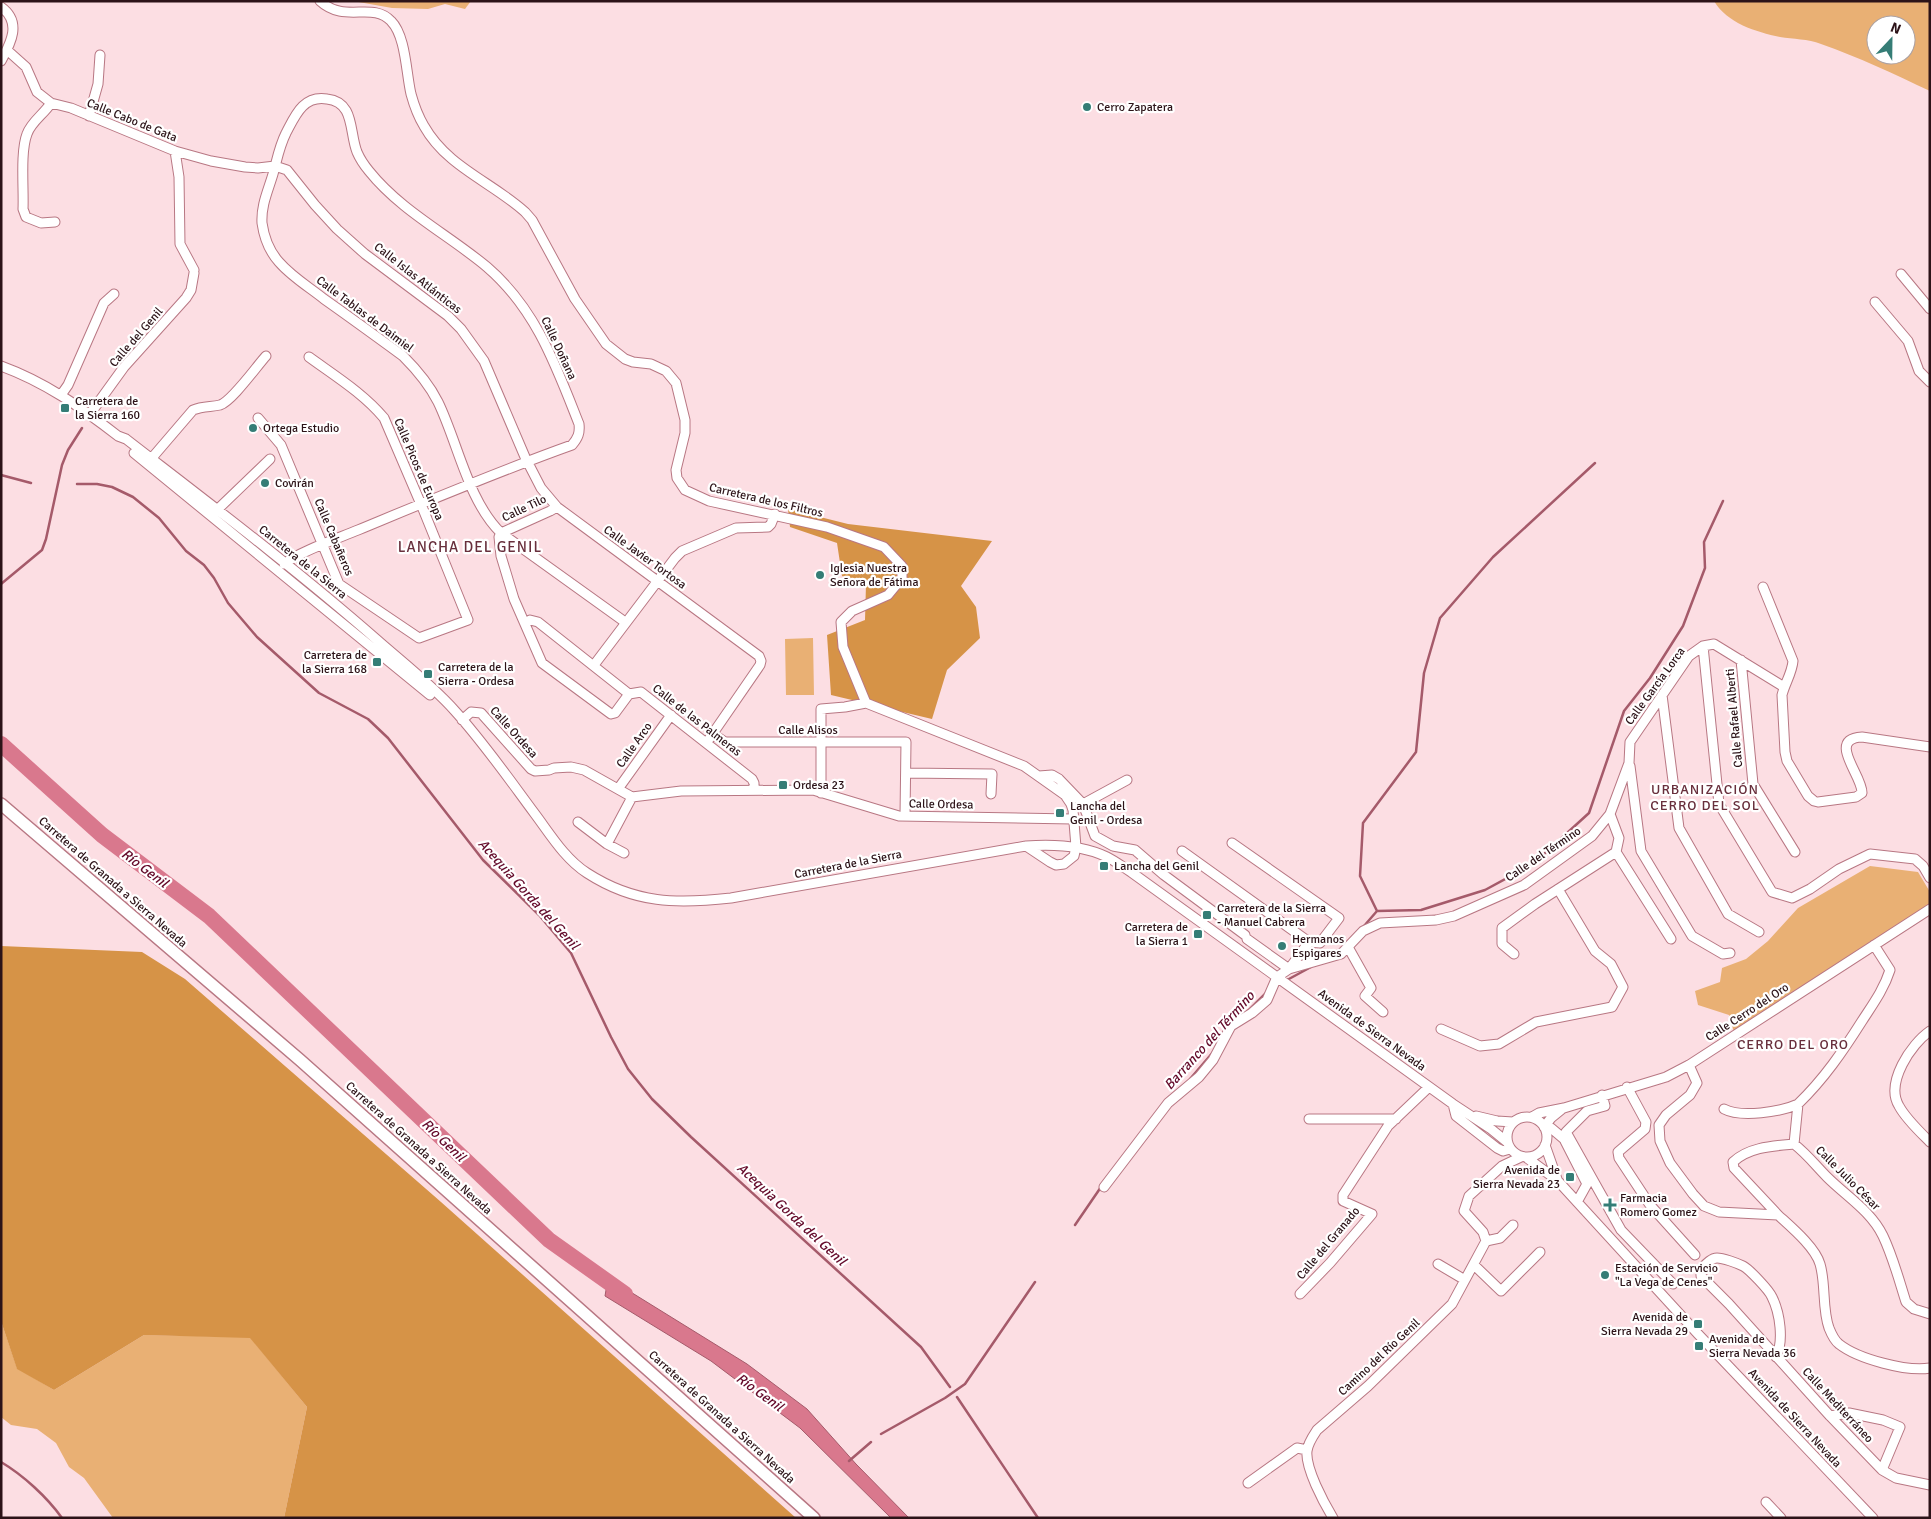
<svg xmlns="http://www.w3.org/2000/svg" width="1931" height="1519" viewBox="0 0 1931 1519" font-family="Signika,sans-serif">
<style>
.green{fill:#e9b074;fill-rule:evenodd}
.forest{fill:#d69347}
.water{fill:#d9788d;stroke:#a55a6a}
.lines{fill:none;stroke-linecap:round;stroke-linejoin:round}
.stream{stroke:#a55a6a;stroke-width:2.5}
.river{stroke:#d9788d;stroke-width:16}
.minor-casing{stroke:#b87783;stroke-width:11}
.major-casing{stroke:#b87783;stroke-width:14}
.minor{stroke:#fff;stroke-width:9}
.major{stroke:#fff;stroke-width:11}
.poi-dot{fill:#357d76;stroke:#fff;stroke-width:2}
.labels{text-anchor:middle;stroke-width:4.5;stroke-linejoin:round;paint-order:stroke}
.poi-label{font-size:12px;fill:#2c1318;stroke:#fff;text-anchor:start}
.street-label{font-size:12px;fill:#2c1318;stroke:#fff}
.neighbourhood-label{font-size:14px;letter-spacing:1px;fill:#682f3c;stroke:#fff}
.water-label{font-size:14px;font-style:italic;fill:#640a2a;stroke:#fff}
.quarter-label{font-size:15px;letter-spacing:1px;fill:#682f3c;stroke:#fff}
</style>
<rect width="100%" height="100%" fill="#fcdee3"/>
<!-- green -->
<path class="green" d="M353 1H471L465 9 445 4 428 9 392 8Z
M1714 1H1930V91C1894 74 1858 57 1821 44 1808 39 1793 39 1780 37 1756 32 1727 23 1714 1ZM1876 25H1906V55H1876Z
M813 638 814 695H786L785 639Z
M1870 866 1918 872 1930 892V905L1734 1032 1729 1015 1698 1005 1695 991 1720 982 1722 968 1746 959 1768 941 1798 908Z
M1 1321 17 1368 54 1390 144 1335 250 1337 307 1407 284 1518H113L84 1478 69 1467 56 1443 37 1429 11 1425 1 1417Z"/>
<!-- forest -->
<path class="forest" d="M788 509 848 524 992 541 961 586 976 607 980 638 947 670 932 719 831 695 827 635 865 620 866 584 842 576 837 543 790 527Z
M1 946 142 952 185 979 441 1202 796 1518H284L307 1407 250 1338 144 1335 54 1390 17 1369 1 1321Z"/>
<!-- water -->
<path class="water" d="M608 1278 747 1364 807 1409 856 1464 909 1518H891L800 1428 711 1361 605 1296Z"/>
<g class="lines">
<!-- stream -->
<path class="stream" d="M1 475 31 483
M77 484H97L112 487 133 497 159 518 186 551 204 565 214 578 228 603 257 637 319 693 368 719 388 738 483 860 539 915 571 953 611 1037 628 1069 652 1099 691 1137 921 1347 950 1387
M1 584 42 550 46 539 62 465 68 450 82 428
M1377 911 1360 876 1363 823 1416 752 1424 673 1440 618 1493 557 1595 463
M1364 926 1377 911 1421 910 1485 890 1533 864 1589 813 1624 711 1650 678 1683 626 1705 568 1704 542 1723 501
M1276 986 1311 967
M1247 1012 1269 990
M1190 1079 1214 1051
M1075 1225 1101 1187
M957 1397 1038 1518
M881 1434 945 1398 965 1384 1035 1282
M849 1461 871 1442
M1 1462C23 1475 47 1497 62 1518"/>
<!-- river -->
<path class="river" d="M1 744 102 835 209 916 549 1240 625 1294"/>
<!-- minor casing -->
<g class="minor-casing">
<path id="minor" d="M320 1C345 24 372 1 391 21 406 36 406 73 411 94 414 105 418 116 424 126 447 167 492 182 525 212L532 220 575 299 606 344 625 359 633 362 651 364 666 371 676 383 685 420V433L676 470 677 478 685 490 709 501 827 527 884 547 902 566V578L888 595 852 611 841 622 843 647 866 703 1024 766 1065 795 1071 804 1073 810 1076 847 1074 856 1064 864 1056 865 1050 862 1026 846
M1 7C22 22 11 43 1 61
M7 50 26 67 37 92 51 103 71 108 175 151 211 161 245 167 258 168 275 166 287 170 315 205 337 229 365 254 448 316 461 329 484 361 525 457 541 488 557 507 759 656 761 661 760 665 707 742
M51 103C44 114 31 122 27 134 20 152 24 190 23 209L26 217 41 223 55 222
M89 116 98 84 100 55
M175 151 179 177 180 244 194 270
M1901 274 1930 309
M1875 302 1908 341 1919 371 1930 382
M1 366C45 382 82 408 118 436L126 439C210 504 296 569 376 639 402 662 432 685 455 711 484 743 509 779 535 814 550 834 565 859 587 873 635 904 677 904 731 898L1026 846C1053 844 1082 845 1107 857 1115 861 1123 867 1131 872L1453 1104 1491 1129 1507 1142
M61 395 68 385 104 303 114 294
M90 414 124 367 186 298 191 290 194 273
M258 418 281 445 339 584 419 638 468 620 423 509 384 418C363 393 335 376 309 357
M134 453 430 695
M151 459 193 410C202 406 211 407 220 405 232 401 256 367 266 356
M217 510 270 459
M501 533 499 537 501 556 514 599 542 663 611 714 615 713 629 694
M501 533 550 511 557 507
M284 564C298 552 339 538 358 530 428 501 499 471 572 445 578 438 580 433 579 424 556 366 536 309 487 267 449 235 401 211 369 171 364 165 360 159 357 152 349 132 355 102 327 99 303 95 295 116 286 133 279 147 277 160 273 174 268 191 261 205 262 223 264 237 270 252 279 262 292 277 309 287 324 299 351 318 377 337 403 356 417 370 429 384 438 402 458 443 468 501 501 533L625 622
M1763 587 1793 661C1792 673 1785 683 1782 695L1785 752 1787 761 1808 796 1814 801 1818 802 1856 797 1862 793C1863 776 1826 739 1862 737L1930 747
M525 623 530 620 538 622 629 694 641 692 752 779 754 783V789
M1703 646 1719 804 1772 892 1792 898 1810 889 1839 869 1870 854 1915 859 1923 866 1930 878
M1741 660 1753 784 1795 852
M594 665 675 558 682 551 736 528 768 527 771 524 775 514
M1662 695 1679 828 1728 914 1759 932
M462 720 471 712 481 713 531 769 535 771 549 770 554 768 571 767 584 770 632 797 681 791 813 790 899 816 1073 819
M713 734 725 742H906L905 816
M1630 766 1641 851 1692 936 1723 954 1730 953
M906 773 992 774 991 794
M1039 776 1052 775 1059 779 1083 804 1095 836 1113 846 1135 850 1164 875 1245 935
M618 789 671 715
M821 793V709L845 707 866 703
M1083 804 1127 780
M578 822 607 844 624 853
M1232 843 1339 918 1320 943 1309 942 1289 969 1277 977
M607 844 632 797
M1182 851 1309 942
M1616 852 1671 939
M1247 939 1289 969
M1874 945 1890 970C1884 989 1873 1004 1862 1021 1843 1051 1824 1079 1798 1104L1794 1144C1807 1154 1816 1166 1827 1177 1846 1196 1871 1211 1883 1236 1893 1257 1899 1280 1906 1302L1914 1309 1930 1314
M1348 947 1371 988 1365 996 1383 1012
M1514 954 1502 944V928L1535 904 1616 852 1619 838 1610 814
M1289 969 1341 954 1363 931 1380 923 1436 920 1454 916 1524 885 1592 836 1610 814 1629 763 1630 742 1689 656 1703 646 1714 644 1784 687
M1441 1029 1480 1046 1499 1044 1536 1022 1612 1007 1623 987 1611 964 1595 951 1558 889
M1930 1031C1911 1044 1885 1083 1899 1106 1906 1119 1919 1131 1930 1142
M1689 1065 1697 1083 1690 1095 1666 1115 1659 1125 1660 1141 1670 1163 1693 1194 1704 1206 1719 1212 1778 1215C1791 1227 1815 1247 1820 1264 1826 1284 1822 1309 1829 1328 1831 1333 1835 1341 1839 1344 1858 1359 1907 1372 1930 1368
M1627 1087 1646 1122 1645 1129 1618 1152 1619 1158 1650 1205 1695 1255
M1602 1095 1605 1106 1587 1111 1566 1132 1621 1230 1673 1284
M1453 1104 1456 1116 1497 1148 1503 1151 1510 1149
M1724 1109C1741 1118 1781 1112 1798 1104
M1476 1116 1497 1121 1513 1122
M1507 1137a20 20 0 1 1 40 0a20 20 0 1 1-40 0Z
M1532 1117 1539 1113 1564 1108 1666 1077 1689 1065 1930 909
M1309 1119H1396
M1544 1127 1551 1118 1562 1109
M1546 1128H1551L1564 1139 1587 1184 1577 1202
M1545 1145 1557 1179
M1527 1158 1557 1180 1698 1334 1873 1518
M1104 1187 1168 1103 1199 1077 1213 1060 1231 1026 1252 1013 1267 1000 1277 977
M1778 1215 1734 1168 1733 1162C1749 1147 1773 1146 1794 1144
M1486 1241 1500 1238 1513 1225
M1438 1264 1465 1280
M1474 1265 1501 1291 1540 1252
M1300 1294 1330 1263 1372 1214 1343 1201V1195L1388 1126 1429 1087
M1776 1357C1784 1341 1780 1313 1772 1297 1769 1290 1749 1269 1743 1266 1737 1263 1723 1258 1717 1258 1711 1258 1705 1265 1701 1269V1276L1729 1304 1830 1416 1882 1470 1896 1478 1930 1485
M1830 1416 1849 1413 1883 1420 1900 1427 1882 1470
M1248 1483 1297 1448 1307 1450
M1766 1502 1781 1518
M1333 1518C1324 1503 1305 1468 1307 1451 1308 1443 1313 1436 1317 1430L1368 1386 1452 1304 1486 1241 1483 1232 1464 1211 1469 1196 1502 1166 1521 1157"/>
</g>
<!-- major casing -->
<g class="major-casing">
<path id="major" d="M1 804 300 1060 814 1518"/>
</g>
<!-- minor -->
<use href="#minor" class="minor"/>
<!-- major -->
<use href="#major" class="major"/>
</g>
<!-- markers -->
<g class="poi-dot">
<circle cx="1087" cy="107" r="5"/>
<rect x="60" y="403" width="10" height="10" rx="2.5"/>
<circle cx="253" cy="428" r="5"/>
<circle cx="265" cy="483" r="5"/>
<circle cx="820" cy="575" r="5"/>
<rect x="372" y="657" width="10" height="10" rx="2.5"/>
<rect x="423" y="669" width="10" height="10" rx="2.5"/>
<rect x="778" y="780" width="10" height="10" rx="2.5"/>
<rect x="1055" y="808" width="10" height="10" rx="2.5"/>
<rect x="1099" y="861" width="10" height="10" rx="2.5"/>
<rect x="1202" y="910" width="10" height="10" rx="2.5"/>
<rect x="1193" y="929" width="10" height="10" rx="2.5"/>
<circle cx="1282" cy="946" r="5"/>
<rect x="1565" y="1172" width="10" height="10" rx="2.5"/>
<path d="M1607.5 1197.5h5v5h5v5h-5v5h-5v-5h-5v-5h5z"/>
<circle cx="1605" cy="1275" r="5"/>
<rect x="1693" y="1319" width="10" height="10" rx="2.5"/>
<rect x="1694" y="1341" width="10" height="10" rx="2.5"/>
</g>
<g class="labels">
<!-- poi labels -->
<g class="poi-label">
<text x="1097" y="111">Cerro Zapatera</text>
<text x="75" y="405">Carretera de<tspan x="75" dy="14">la Sierra 160</tspan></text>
<text x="263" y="432">Ortega Estudio</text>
<text x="275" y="487">Covirán</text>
<text x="830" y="572">Iglesia Nuestra<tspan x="830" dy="14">Señora de Fátima</tspan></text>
<text x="367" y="659" text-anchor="end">Carretera de<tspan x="367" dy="14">la Sierra 168</tspan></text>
<text x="438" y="671">Carretera de la<tspan x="438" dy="14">Sierra - Ordesa</tspan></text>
<text x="793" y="789">Ordesa 23</text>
<text x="1070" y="810">Lancha del<tspan x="1070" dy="14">Genil - Ordesa</tspan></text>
<text x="1114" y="870">Lancha del Genil</text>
<text x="1217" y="912">Carretera de la Sierra<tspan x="1217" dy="14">- Manuel Cabrera</tspan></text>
<text x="1188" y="931" text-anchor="end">Carretera de<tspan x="1188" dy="14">la Sierra 1</tspan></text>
<text x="1292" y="943">Hermanos<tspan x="1292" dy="14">Espigares</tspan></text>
<text x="1560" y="1174" text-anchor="end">Avenida de<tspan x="1560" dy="14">Sierra Nevada 23</tspan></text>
<text x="1620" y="1202">Farmacia<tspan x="1620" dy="14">Romero Gomez</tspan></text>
<text x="1615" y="1272">Estación de Servicio<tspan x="1615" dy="14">"La Vega de Cenes"</tspan></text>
<text x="1688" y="1321" text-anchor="end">Avenida de<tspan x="1688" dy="14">Sierra Nevada 29</tspan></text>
<text x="1709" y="1343">Avenida de<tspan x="1709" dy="14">Sierra Nevada 36</tspan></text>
</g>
<!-- street labels -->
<g class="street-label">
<text transform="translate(132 120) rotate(22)" y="4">Calle Cabo de Gata</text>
<text transform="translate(418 278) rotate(38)" y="4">Calle Islas Atlánticas</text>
<text transform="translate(365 314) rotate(37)" y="4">Calle Tablas de Daimiel</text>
<text transform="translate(136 337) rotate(-49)" y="4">Calle del Genil</text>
<text transform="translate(559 348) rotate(65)" y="4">Calle Doñana</text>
<text transform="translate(419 469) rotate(67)" y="4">Calle Picos de Europa</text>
<text transform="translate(766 500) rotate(13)" y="4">Carretera de los Filtros</text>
<text transform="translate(524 508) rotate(-25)" y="4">Calle Tilo</text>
<text transform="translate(334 537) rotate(67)" y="4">Calle Cabañeros</text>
<text transform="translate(645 557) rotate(36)" y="4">Calle Javier Tortosa</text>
<text transform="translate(303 562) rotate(39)" y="4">Carretera de la Sierra</text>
<text transform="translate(1655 686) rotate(-54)" y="4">Calle García Lorca</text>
<text transform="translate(1734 718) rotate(-95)" y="4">Calle Rafael Alberti</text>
<text transform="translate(697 720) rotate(38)" y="4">Calle de las Palmeras</text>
<text x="808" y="734">Calle Alisos</text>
<text transform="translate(514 732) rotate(48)" y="4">Calle Ordesa</text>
<text transform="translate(634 745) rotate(-55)" y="4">Calle Arco</text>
<text transform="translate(941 804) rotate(1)" y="4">Calle Ordesa</text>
<text transform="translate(1543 854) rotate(-34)" y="4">Calle del Término</text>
<text transform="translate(848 864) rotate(-11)" y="4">Carretera de la Sierra</text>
<text transform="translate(113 882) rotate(41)" y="4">Carretera de Granada a Sierra Nevada</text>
<text transform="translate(1747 1012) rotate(-33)" y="4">Calle Cerro del Oro</text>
<text transform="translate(1372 1030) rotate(36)" y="4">Avenida de Sierra Nevada</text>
<text transform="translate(419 1148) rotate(42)" y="4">Carretera de Granada a Sierra Nevada</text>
<text transform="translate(1848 1178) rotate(45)" y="4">Calle Julio César</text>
<text transform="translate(1328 1243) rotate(-50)" y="4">Calle del Granado</text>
<text transform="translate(1379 1357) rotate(-43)" y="4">Camino del Río Genil</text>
<text transform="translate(1838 1405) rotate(47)" y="4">Calle Mediterráneo</text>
<text transform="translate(722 1417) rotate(42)" y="4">Carretera de Granada a Sierra Nevada</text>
<text transform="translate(1795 1418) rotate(47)" y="4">Avenida de Sierra Nevada</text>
</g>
<!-- neighbourhood labels -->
<g class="neighbourhood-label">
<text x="1705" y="794">URBANIZACIÓN<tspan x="1705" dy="16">CERRO DEL SOL</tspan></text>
<text x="1793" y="1049">CERRO DEL ORO</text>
</g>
<!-- water labels -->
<g class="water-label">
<text transform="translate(145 868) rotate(37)" y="5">Río Genil</text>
<text transform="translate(529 894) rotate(48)" y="5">Acequia Gorda del Genil</text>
<text transform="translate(1209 1040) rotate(-48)" y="5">Barranco del Término</text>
<text transform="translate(444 1140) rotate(44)" y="5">Río Genil</text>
<text transform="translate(792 1214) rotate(43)" y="5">Acequia Gorda del Genil</text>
<text transform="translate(760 1392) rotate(36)" y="5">Río Genil</text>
</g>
<!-- quarter labels -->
<g class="quarter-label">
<text x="470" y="552">LANCHA DEL GENIL</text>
</g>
</g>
<!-- border -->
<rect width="1931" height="1519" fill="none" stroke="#2c1318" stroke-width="5"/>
<!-- north arrow -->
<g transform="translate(1891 40) rotate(22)"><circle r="24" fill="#ffffff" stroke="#aba1a3"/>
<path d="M0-4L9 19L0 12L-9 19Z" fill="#357d76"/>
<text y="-8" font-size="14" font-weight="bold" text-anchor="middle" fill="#2c1318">N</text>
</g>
</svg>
